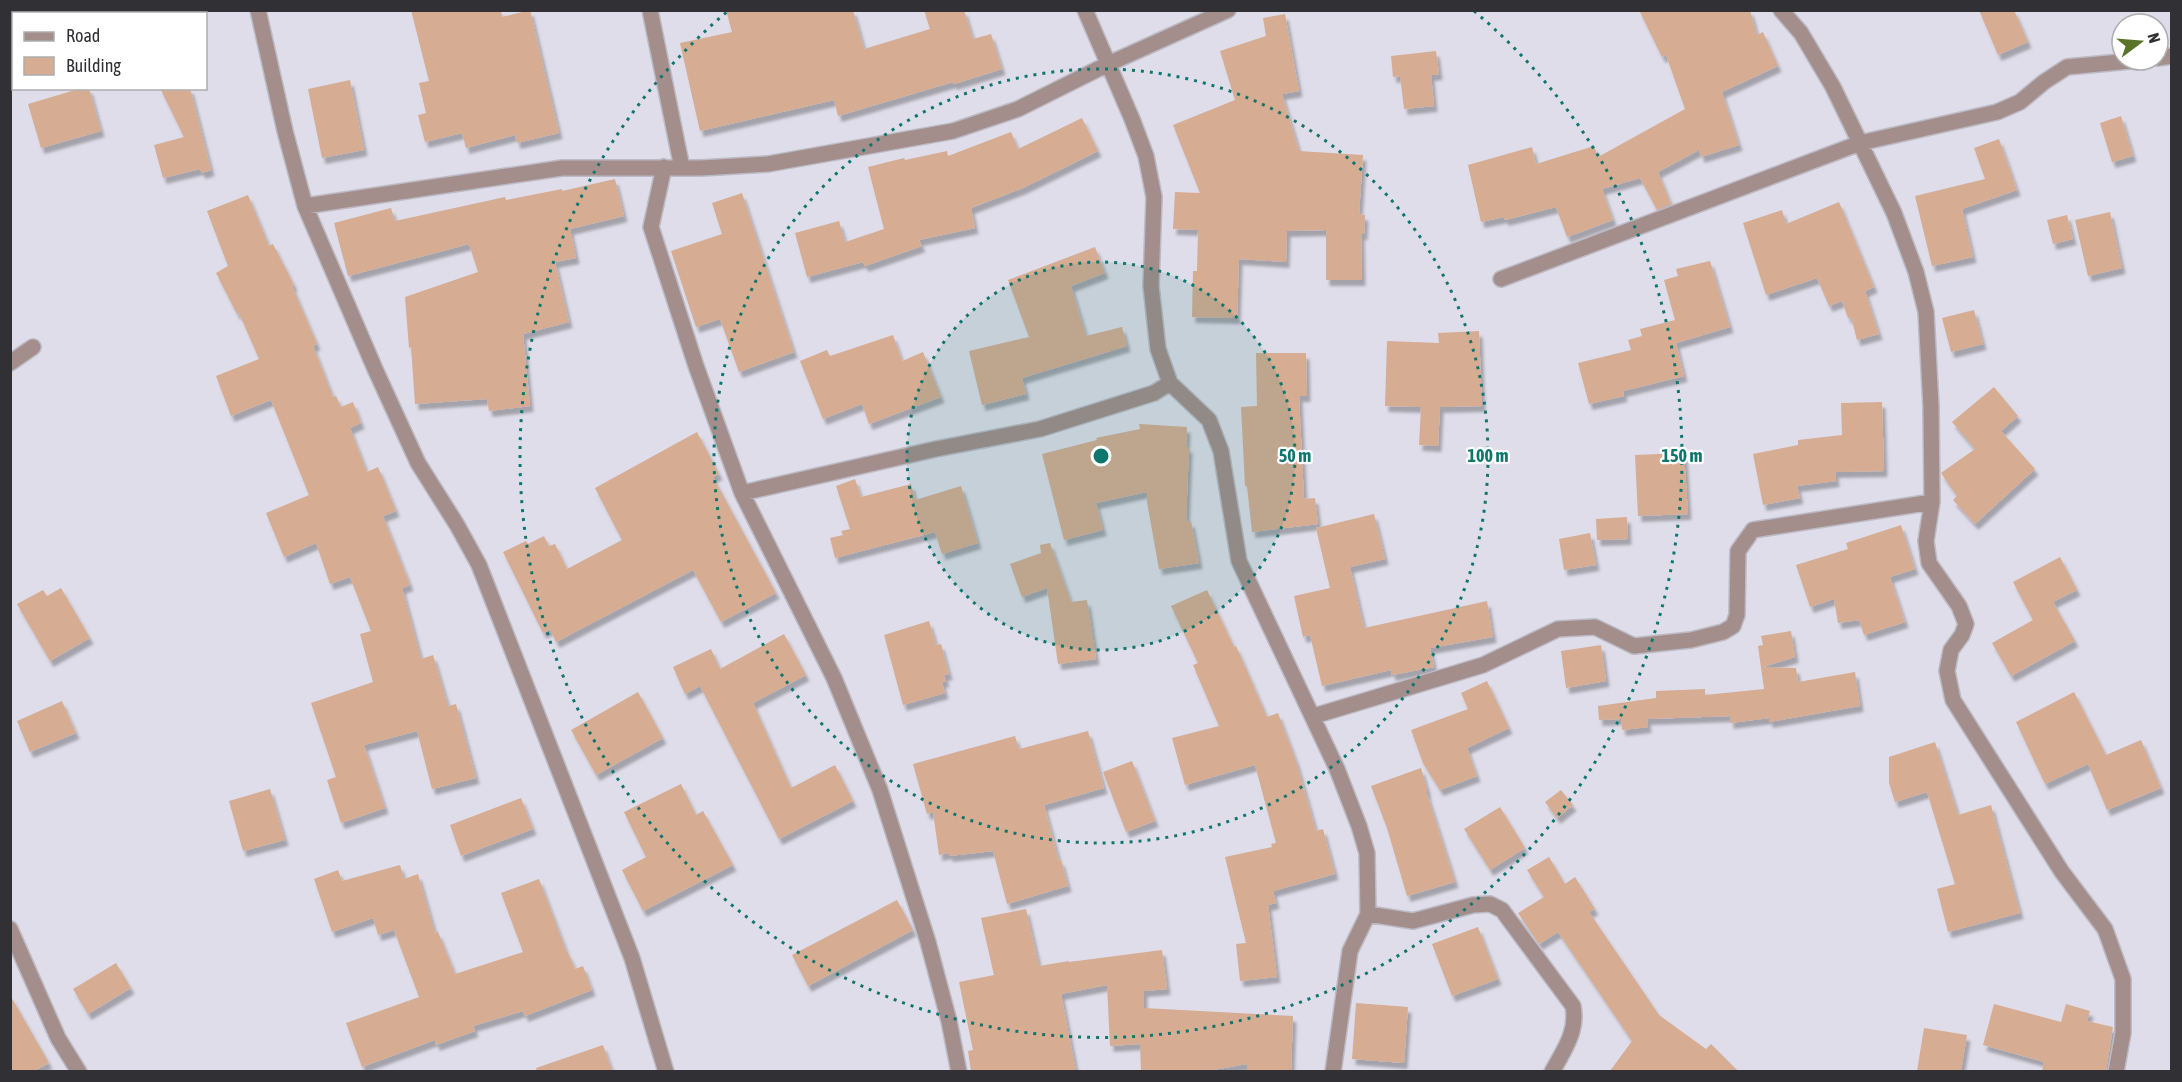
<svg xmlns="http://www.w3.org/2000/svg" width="2182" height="1082" viewBox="0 0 2182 1082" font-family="'Asap Condensed',sans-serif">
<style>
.building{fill:#d6ac92;filter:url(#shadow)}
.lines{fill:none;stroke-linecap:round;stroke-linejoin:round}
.minor-casing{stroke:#bcbbc5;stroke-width:18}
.minor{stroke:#a48e8b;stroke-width:15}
.ring{fill:none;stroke:#0f766e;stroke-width:3;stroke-dasharray:3 6}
.centre{fill:#0f766e;stroke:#fff;stroke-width:3}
.ring-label{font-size:18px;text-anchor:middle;font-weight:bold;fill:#0f766e;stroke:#fff;stroke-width:4.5;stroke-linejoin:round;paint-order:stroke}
</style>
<defs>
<filter id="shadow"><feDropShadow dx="3.5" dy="6" stdDeviation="1.5" flood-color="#0004"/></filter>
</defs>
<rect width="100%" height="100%" fill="#dfdde9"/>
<!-- building -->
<path class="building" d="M411 10H501L502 17 530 10 559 133 517 143 515 135 466 148 462 133 425 142 418 115 426 113 419 83 429 81Z
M726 10H853L864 49 930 29 924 10H964L973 39 991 34 1002 69 954 84 953 82 838 116 834 100 700 131 680 43 732 32Z
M1639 10H1750L1757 35 1763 32 1778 66 1722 92 1739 145 1701 157 1699 150 1658 172 1671 204 1657 210 1640 178 1602 189 1613 220 1567 237 1556 207 1505 220 1504 217 1481 222 1468 165 1532 147 1536 164 1594 146 1598 157 1685 109 1666 55 1662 57Z
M1979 10H2014L2028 42 1998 55Z
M1285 14 1299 91 1282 94 1299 151 1363 155 1359 214 1365 215 1364 234H1361L1362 280H1326V230L1287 231 1286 262 1239 259 1237 318 1192 317 1193 271H1197L1198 230 1173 229 1175 192 1200 193 1173 125 1235 100 1220 51 1266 36 1263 18Z
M1436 51 1439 74 1431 75 1434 106 1404 109 1400 76 1393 77 1391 56Z
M350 80 364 150 322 158 308 89Z
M82 88H89L101 131 41 148 28 104Z
M160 88H190L211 170 202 173 200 169 163 178 154 145 184 137Z
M2121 116 2133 156 2112 162 2100 123Z
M1082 118 1098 151 1023 188 971 208 975 228 919 240 922 246 865 266 863 262 807 277 795 233 839 221 845 242 884 229 868 167 904 158 905 160 947 151 948 156 1011 132 1018 149Z
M1999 139 2017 190 1962 209 1973 257 1932 266 1915 196 1985 179 1974 148Z
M615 179 624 216 570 229 576 258 555 262 569 322 523 334 530 406 489 411 487 399 415 404 411 347 409 348 405 297 478 272 469 244 348 276 334 223 391 208 395 221 505 197 506 200 562 189V191Z
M742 193 794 352 739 372 720 319 696 327 671 251 722 234 712 203Z
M248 195 269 246 273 244 294 285 292 286 317 344 313 346 333 397 336 396 341 407 353 402 361 423 350 428 367 472 378 467 396 511 383 516 410 585 402 588 421 659 433 655 448 706 456 704 476 778 432 789 417 731 364 745 385 808 341 823 327 780 336 777 311 703 373 682 360 634 371 631 350 577 330 584 316 543 284 557 266 513 309 495 271 400 231 416 216 376 259 359 239 313 237 314 216 273 228 266 207 211Z
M1839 202 1874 287 1865 291 1879 334 1857 340 1851 317 1848 318 1842 301 1829 306 1817 278 1766 295 1743 223 1782 210 1786 224Z
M2110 212 2122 268 2088 276 2075 220Z
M2067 215 2073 239 2053 244 2047 220Z
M1095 247 1105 273 1071 286 1086 336 1122 327 1127 346 1022 378 1026 394 982 405 969 351 1029 337 1008 280Z
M1710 261 1730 327 1676 343 1684 376 1623 391 1624 396 1589 404 1578 363 1631 350 1628 340 1642 336 1640 329 1675 320 1664 280 1678 276 1676 269Z
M1974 310 1983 344 1951 352 1942 318Z
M1479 331 1482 406 1440 407 1438 446 1419 445 1421 407 1385 406 1387 341 1439 343 1438 333Z
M893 335 902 361 923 352 941 397 869 424 862 404 823 419 800 361 827 350 830 356Z
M1256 353H1306L1307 396H1299L1304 499 1315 498 1318 524 1252 532 1247 486H1245L1241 407 1257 406Z
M1994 387 2018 416 2001 431 2035 469 1975 524 1953 500 1957 496 1941 473 1975 449 1952 422Z
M1882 402 1884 471 1835 472 1836 481 1797 486 1800 498 1763 505 1753 454 1798 445V440L1842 435 1841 403Z
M1139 424 1187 427 1186 447H1189L1186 522 1191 521 1199 563 1159 569 1147 502V492L1096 503 1103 530 1064 540 1042 454 1097 440 1096 438 1140 429Z
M697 432 719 474 713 477 776 593 721 622 693 570 556 642 550 629 543 633 503 552 526 541 528 544 544 536 549 546 555 544 567 569 622 540 595 488Z
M1684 453 1688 514 1638 516 1635 455Z
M855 479 861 497 911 484 915 500 961 486 978 543 942 554 935 532 835 558 830 538 843 535 841 531 850 529 836 486Z
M1374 514 1385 559 1350 567 1364 628 1487 601 1493 637 1430 648 1434 667 1392 675 1391 670 1322 686 1310 635 1303 637 1294 596 1330 588 1316 528Z
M1627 517 1628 539 1597 540 1596 519Z
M1901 525 1915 569 1890 577 1905 622 1864 635 1859 620 1838 623 1834 599 1810 607 1796 565 1848 549 1846 543Z
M1590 533 1596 565 1564 570 1559 539Z
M1050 543 1071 602 1087 600 1096 659 1058 664 1047 588 1022 597 1010 564 1041 553 1040 545Z
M2060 557 2077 590 2053 602 2075 641 2011 676 1992 643 2033 620 2013 582Z
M61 588 90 638 50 661 17 604 43 590 47 596Z
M1207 590 1234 647 1236 646 1267 717 1278 713 1296 761 1316 831 1323 829 1335 874 1273 891 1276 903 1268 905 1277 977 1240 981 1236 944 1246 943 1225 857 1272 847 1271 844 1276 843 1255 765 1185 785 1172 738 1219 726 1193 665 1198 663 1171 606Z
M929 621 936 645 941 644 949 674 944 675 946 681 942 682 945 693 903 705 884 635Z
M1791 631 1795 657 1763 667 1796 668 1798 682 1855 672 1860 706 1769 722V718L1730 723V716L1647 719 1648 727 1622 730 1621 719 1599 720 1598 706 1656 698V691L1705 689V695L1764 689 1758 646 1763 645 1761 636Z
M784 634 806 675 753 703 791 788 835 765 853 801 779 839 700 686 685 694 673 667 711 649 720 669Z
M1601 645 1606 681 1566 688 1561 651Z
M1487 681 1509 728 1467 748 1477 776 1440 790 1423 763 1411 730 1468 709 1461 693Z
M638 692 663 738 596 775 571 730Z
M2074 692 2106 755 2141 740 2161 788 2107 810 2088 764 2045 784 2016 722Z
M62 701 76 733 30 752 17 721Z
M1088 731 1104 788 1044 805 1059 861 1061 860 1068 886 1007 904 993 851 949 856V853L939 855 933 812 927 814 913 764 1015 736 1019 749Z
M1935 742 1958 815 1991 805 2020 913 1948 932 1937 889 1955 884 1927 792 1895 802 1889 783V757Z
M1132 761 1155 821 1126 832 1103 772Z
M1421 768 1427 789V794L1455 882 1407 896 1387 828 1371 786Z
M681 784 696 815 703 811 733 865 643 911 622 870 646 857 624 812Z
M270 789 285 840 243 851 229 801Z
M1561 790 1573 805 1557 818 1545 802Z
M521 798 533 829 461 856 450 825Z
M1500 807 1525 848 1490 870 1464 829Z
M1549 857 1565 884 1575 877 1595 909 1589 912 1659 1015 1706 1049 1711 1044 1738 1071H1610L1632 1041 1558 932 1539 944 1518 913 1544 897 1527 870Z
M400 865 404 879 418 874 435 933 438 932 455 974 523 952 501 893 539 879 567 953H568L575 969 583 966 592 990 525 1016 523 1011 473 1026 475 1031 436 1045 435 1040 362 1067 346 1023 419 997 394 930 378 935 373 918 332 932 314 879 338 870 342 881Z
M897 900 913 930 808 986 792 955Z
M1026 909 1039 966 1069 961V962L1162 950 1167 989 1144 991V1008L1293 1016 1291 1071H1247V1064L1207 1071H1141L1140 1044 1110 1046 1107 985 1061 994 1076 1071H971L968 1051 973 1050 959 982 994 975 981 918Z
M1478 927 1498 979 1452 996 1432 944Z
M116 963 131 988 88 1014 73 989Z
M10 995 49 1063 34 1071H10Z
M1356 1003 1408 1007 1404 1063 1352 1059Z
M1994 1004 2061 1022 2066 1004 2090 1011 2087 1021 2113 1027 2106 1071H2042L2044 1062 1983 1045Z
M1924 1028 1967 1035 1961 1071H1917Z
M603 1045 612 1071H537L536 1068Z"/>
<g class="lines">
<!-- minor casing -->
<g class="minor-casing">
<path id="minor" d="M258 10 285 131 305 206 375 369 418 463 457 525 479 565 632 958 666 1072
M650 10 682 168
M1085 10 1132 119 1146 156 1154 197 1151 286 1158 349 1170 383 1209 420 1221 451 1239 561 1337 769 1359 826 1367 853 1368 914 1350 951 1333 1072
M1781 10 1801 33 1833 87 1894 213 1916 272 1926 312 1931 407 1932 502 1926 541 1929 563 1959 606 1966 624 1962 635 1951 650 1947 671 1953 700 2062 872 2105 929 2123 979V1033L2116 1072
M2158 58 2172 56
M664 167 651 227 696 366 742 493 834 678 880 790 928 942 949 1021 959 1072
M305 206 562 168H701L768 164 953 131 1018 109 1108 64 1228 10
M1501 279 1860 143 1997 112 2020 102 2044 82 2067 67 2141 60
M10 363 33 347
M742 493 936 449 1040 429 1154 393 1170 383
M1314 716 1483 665 1558 629 1595 627 1634 646 1691 640 1723 632 1733 626 1737 615 1738 551 1753 530 1932 502
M1368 914 1413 921 1473 905 1490 904 1502 910 1573 1006C1578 1031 1564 1050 1552 1072
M10 929 58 1038 79 1072"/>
</g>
<!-- minor -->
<use href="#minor" class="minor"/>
</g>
<!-- distance rings -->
<circle cx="1101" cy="456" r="194" fill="#0f766e" fill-opacity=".12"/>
<g class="ring">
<circle cx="1101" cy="456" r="194"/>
<circle cx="1101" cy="456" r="387"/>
<path d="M1474 11A581 581 0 1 1 728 11"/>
</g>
<circle cx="1101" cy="456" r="9" class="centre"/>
<g class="ring-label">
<text x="1295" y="462">50 m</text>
<text x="1488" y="462">100 m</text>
<text x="1682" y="462">150 m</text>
</g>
<!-- border -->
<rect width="2182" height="1082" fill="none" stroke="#313135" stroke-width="24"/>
<!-- legend -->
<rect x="12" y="12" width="195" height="78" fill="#ffffff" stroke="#adadae" stroke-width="1.5"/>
<rect x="24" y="32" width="30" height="9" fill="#a48e8b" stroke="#adadae" stroke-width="1.5"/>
<text x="66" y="42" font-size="18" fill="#313135">Road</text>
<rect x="24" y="57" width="30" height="18" fill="#d6ac92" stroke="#adadae" stroke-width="1.5"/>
<text x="66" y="72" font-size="18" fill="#313135">Building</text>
<!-- north arrow -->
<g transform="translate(2140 42) rotate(74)"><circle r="28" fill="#ffffff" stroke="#adadae" stroke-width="1.5"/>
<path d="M0-4.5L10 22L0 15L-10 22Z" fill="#597428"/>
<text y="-9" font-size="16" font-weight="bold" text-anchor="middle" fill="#313135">N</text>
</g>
</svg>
